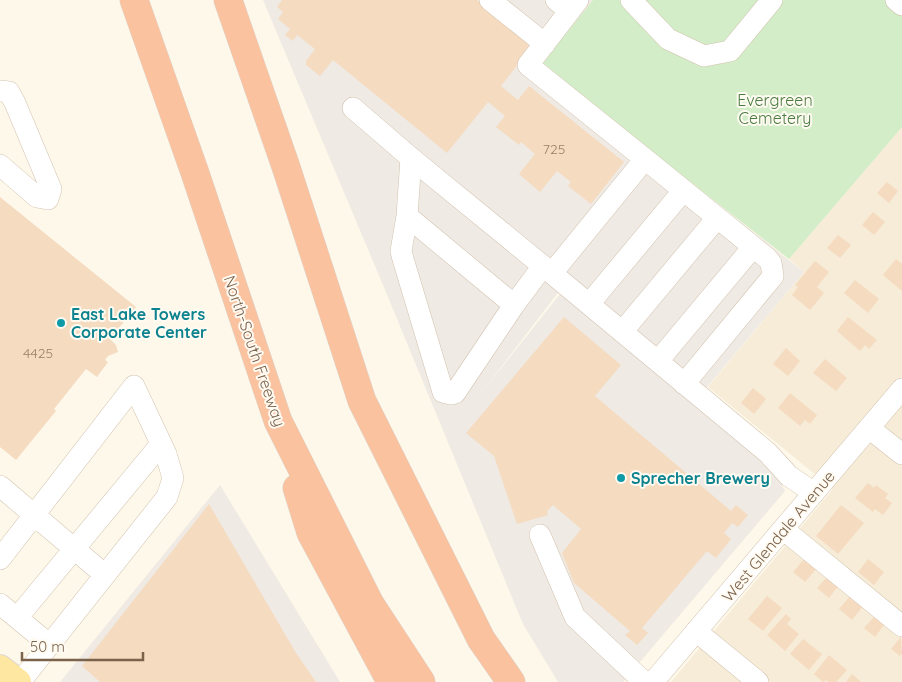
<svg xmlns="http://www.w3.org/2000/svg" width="902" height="682" viewBox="0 0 902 682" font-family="Quicksand,sans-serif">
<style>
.residential{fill:#f6ecd8}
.industrial{fill:#efeae3}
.green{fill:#d2edc7}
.building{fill:#f5dbc0}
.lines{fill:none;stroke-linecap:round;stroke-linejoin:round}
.minor-casing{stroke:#d2c2ae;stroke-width:22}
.major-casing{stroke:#ddd6d0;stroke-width:28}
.highway-casing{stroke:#ddd6d0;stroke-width:29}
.minor{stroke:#fff;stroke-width:21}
.major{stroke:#fee7a0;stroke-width:26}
.highway{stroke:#fac29e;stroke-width:28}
.culture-dot{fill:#0f9aa8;stroke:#fffbf2;stroke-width:2}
.labels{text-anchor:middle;stroke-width:4;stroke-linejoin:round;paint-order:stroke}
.number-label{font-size:14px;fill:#9a8068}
.park-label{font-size:16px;fill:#497b3f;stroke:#fffbf2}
.culture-label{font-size:16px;font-weight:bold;fill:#0d838f;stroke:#fffbf2;text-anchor:start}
.street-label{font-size:16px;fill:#7b624b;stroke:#fffbf2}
</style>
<rect width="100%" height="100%" fill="#fef8ea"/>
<!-- residential -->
<path class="residential" d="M902 127V682H671L833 489 708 387 804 272 789 259Z"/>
<!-- industrial -->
<path class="industrial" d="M263 0H593L542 65 804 272 703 392 570 277 479 396 560 294 772 466 785 491 623 682H558L523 624 383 285Z
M220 485 340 682H60Z"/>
<!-- green -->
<path class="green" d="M593 0H902V127L789 259 541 65Z"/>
<!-- building -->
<path class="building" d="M282 0H477L533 45 501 86 518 100 529 86 624 162 591 204 568 186 571 182 557 171 540 192 519 174 535 154 521 142 519 145 496 127 505 116 488 102 447 153 333 60 320 76 306 65V61L315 49 297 35 293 41 285 35 290 29 278 19 283 12 277 7Z
M887 182 898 191 889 203 877 193Z
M0 197 136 307 110 339 116 345 118 352 108 356 105 360 108 362 97 377 86 369 54 409 56 411 16 460 0 447Z
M873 212 885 222 874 235 862 225Z
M838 235 851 245 840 258 827 248Z
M896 259 902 264V291L883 275Z
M815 261 829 272 817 287 824 293 810 310 792 295 798 287 795 285Z
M855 280 879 299 868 313 844 293Z
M564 317 621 365 595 396 731 511 736 505 748 515 738 527 732 523 724 533 731 539 716 558 707 551 642 628 648 633 637 645 625 635 630 631 574 583 562 553 581 529 553 505 547 511 548 515 517 524 494 456 466 433Z
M848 317 877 340 869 349 865 345 860 351 837 331Z
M786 348 800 361 788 376 773 364Z
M825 359 847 378 836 391 813 373Z
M753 388 766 399 754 414 741 403Z
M790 393 817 415 810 424 805 420 800 426 778 408Z
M868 483 874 488 876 485 888 494 885 498 892 503 883 515 875 509 873 512 855 498Z
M209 504 296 653 316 682H100L82 666Z
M841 505 864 523 838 554 816 536Z
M805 558 817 568 805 582 793 572Z
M868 559 884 572 874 585 858 572Z
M828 576 839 585 829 598 817 588Z
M851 595 864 605 852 620 839 609Z
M767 596 782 608 763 631 748 619Z
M786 614 791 619 787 624 799 634 785 651 767 635Z
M874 617 884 625 875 637 864 628Z
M901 637 902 653 900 656 891 649Z
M803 639 822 654 809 670 790 654Z
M829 655 847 670 836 682H828L826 680 823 682 814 674Z
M852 674 861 682H846Z"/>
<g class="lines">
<!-- minor casing -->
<g class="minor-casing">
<path id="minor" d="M490 0 545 44
M556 0 570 11
M631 0 668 39 704 56 730 51 772 0
M896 0 902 5
M0 91 9 92 15 103 51 189 48 199 37 197 0 165
M353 108 411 158 407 216 514 305 543 266 768 453 789 476 814 493
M411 158 543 266
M645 159 767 258 771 263 773 276 684 384
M407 216 401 251 403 259 443 392 451 394 455 393 514 305
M552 273 645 159 528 65 578 0
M589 304 683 191
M622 332 717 218
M658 361 753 247
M869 428 902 454
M0 486 105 575
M783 529 902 626
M540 535 575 617 644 682
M0 559 134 386 166 454 173 478 167 497 20 682
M0 604 50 645
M17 618 161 444
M696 631 758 682
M653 682 902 389"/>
</g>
<!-- major casing -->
<g class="major-casing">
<path id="major" d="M0 668 18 682"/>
</g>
<!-- highway casing -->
<g class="highway-casing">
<path id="highway" d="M134 0 195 173 278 421 370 604 421 682
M228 0 286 167 362 401 481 639 511 682
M297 488 311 533 391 682"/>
</g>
<!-- minor -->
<use href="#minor" class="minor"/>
<!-- major -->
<use href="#major" class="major"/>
<!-- highway -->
<use href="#highway" class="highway"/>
</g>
<!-- markers -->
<g class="culture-dot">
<circle cx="61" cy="323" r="5"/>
<circle cx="621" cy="478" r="5"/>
</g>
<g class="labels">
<!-- number labels -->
<g class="number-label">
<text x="554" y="154">725</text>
<text x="38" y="358">4425</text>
</g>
<!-- park labels -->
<g class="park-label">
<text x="775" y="106">Evergreen<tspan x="775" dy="18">Cemetery</tspan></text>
</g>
<!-- culture labels -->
<g class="culture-label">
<text x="71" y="320">East Lake Towers<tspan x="71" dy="18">Corporate Center</tspan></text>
<text x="631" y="484">Sprecher Brewery</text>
</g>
<!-- street labels -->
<g class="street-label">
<text transform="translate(255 351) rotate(71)" y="6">North-South Freeway</text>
<text transform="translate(778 536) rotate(-50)" y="6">West Glendale Avenue</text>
</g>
</g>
<!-- scale -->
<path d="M22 652v8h121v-8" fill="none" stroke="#7b624b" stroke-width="2.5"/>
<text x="30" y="652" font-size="15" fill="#7b624b" stroke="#fffbf2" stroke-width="4" paint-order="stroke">50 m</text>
</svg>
